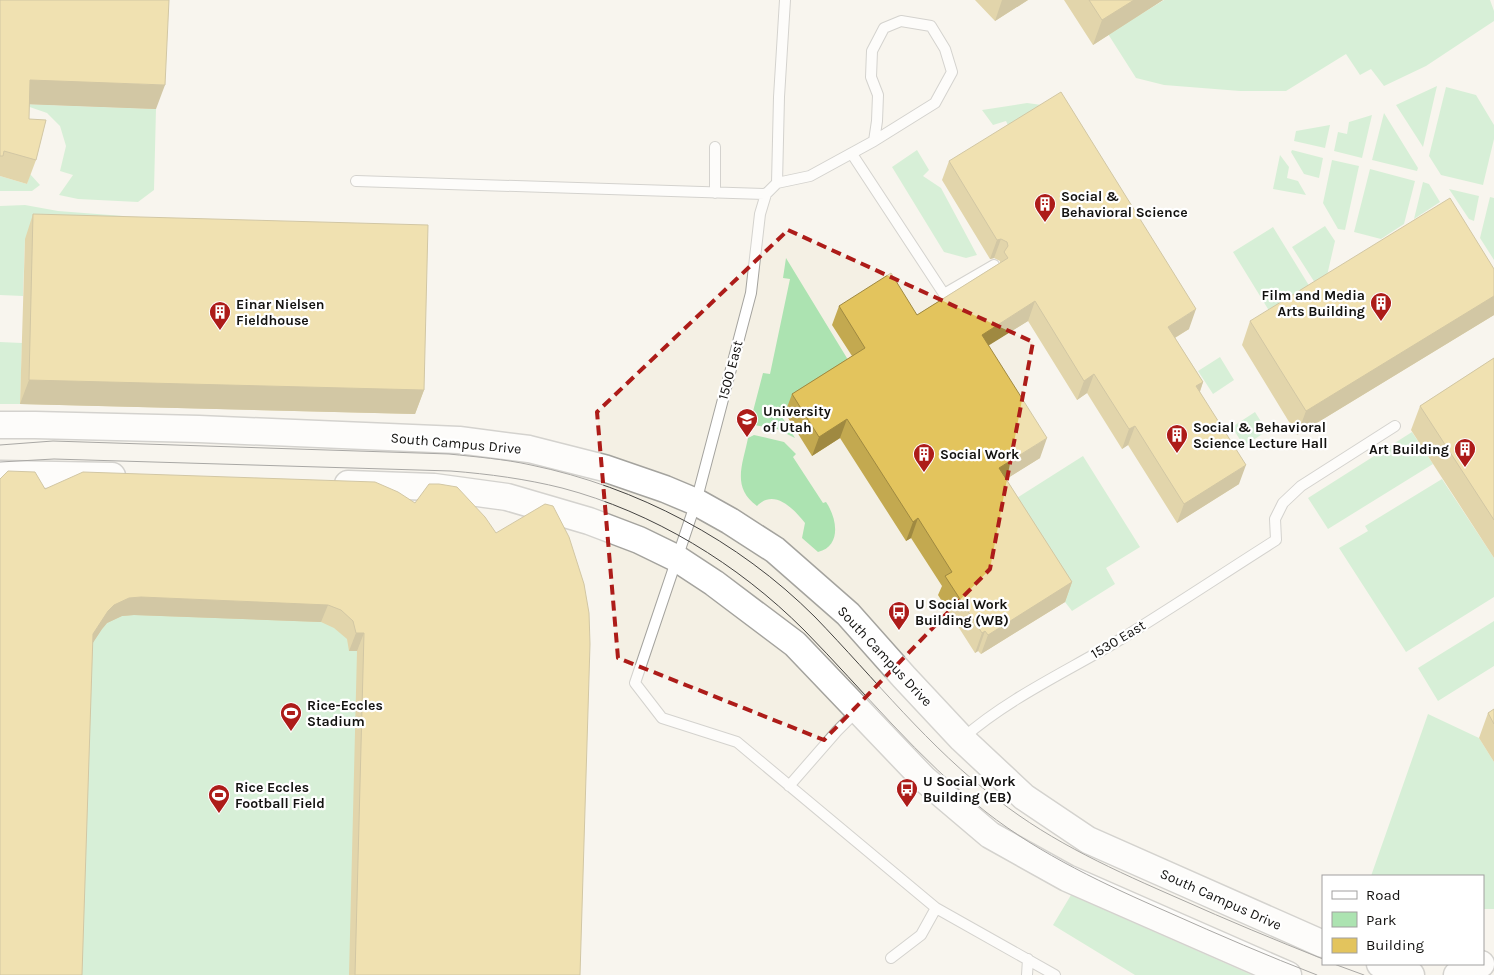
<svg xmlns="http://www.w3.org/2000/svg" width="1494" height="975" viewBox="0 0 1494 975" font-family="Karla,sans-serif">
<style>
.built{fill:#f4f0e4;fill-rule:evenodd}
.green{fill:#ace3b1}
.lines{fill:none;stroke-linecap:round;stroke-linejoin:round}
.service-casing{stroke:#a4a39e;stroke-width:12}
.tertiary-casing{stroke:#a4a39e;stroke-width:29}
.service{stroke:#fff;stroke-width:10}
.tertiary{stroke:#fff;stroke-width:26}
.tram{stroke:#454442;stroke-width:1}
.wall{fill:#c3a950}
.shaded-wall{fill:#9f8941}
.building{fill:#e3c45d;stroke:#9f8941}
.marked{fill:none;stroke:#ad1c19;stroke-width:4;stroke-dasharray:10 6;stroke-linejoin:round}
.labels{text-anchor:middle;stroke-width:4.5;stroke-linejoin:round;paint-order:stroke}
.poi-label{font-size:14px;font-weight:bold;fill:#131210;stroke:#fff;text-anchor:start}
.street-label{font-size:14px;fill:#131210;stroke:#fff}
</style>
<rect width="100%" height="100%" fill="#fbfaf5"/>
<!-- built -->
<path class="built" d="M0 0H1494V975H0ZM1323 876H1483V964H1323Z"/>
<!-- green -->
<path class="green" d="M1164 0H1490L1494 11V21L1426 66 1384 86 1371 69 1360 75 1346 54 1286 91H1240L1164 85 1136 78 1108 34Z
M1437 86 1423 147 1396 105Z
M1446 87 1476 95 1494 125V139L1483 185 1441 175 1429 156Z
M1027 103 1057 107 1013 136 1006 121 993 125 982 110Z
M21 104 156 109 154 190 138 202 78 199 59 195 73 175 60 171 66 146 60 126 47 113Z
M1384 113 1418 168 1417 171 1372 160Z
M1372 115 1362 158 1334 151 1338 132 1347 134 1349 122Z
M1330 125 1325 148 1294 141 1296 131Z
M917 150 929 170 923 176 941 188 977 255 966 258 944 252 892 167Z
M1292 150 1323 158 1319 178 1304 174 1291 152Z
M1280 155 1289 167 1287 178 1298 181 1306 195 1273 189Z
M1332 160 1359 166 1345 230 1338 229 1323 203Z
M1370 169 1415 181 1404 224 1381 239 1354 232Z
M30 174 40 185 32 191H0V176L27 184Z
M1423 182 1429 184 1440 202 1414 219Z
M1449 189 1479 196 1474 221 1469 219Z
M1490 197 1494 198V260L1480 238Z
M25 205 58 211 123 216 141 225 25 239 23 296 0 295V206Z
M1325 226 1335 241 1326 280 1317 286 1292 247Z
M1273 227 1313 292 1273 317 1233 252Z
M786 258 853 368 779 412 795 438 777 429 754 425 751 419 763 373 770 374 790 279 783 278Z
M0 342 22 343 20 404H0Z
M1220 357 1234 380 1213 394 1198 371Z
M1255 412 1267 431 1244 446 1232 427Z
M1412 432 1433 464 1328 529 1308 498Z
M754 435 784 442 796 454 793 457 823 503 826 502C837 518 842 546 818 552L802 538 805 523C794 509 774 488 757 506 731 487 743 464 748 438Z
M1083 456 1140 547 1106 568 1115 584 1072 611 1065 602 1009 503Z
M1442 479 1494 558V597L1406 652 1339 548 1368 531 1365 526Z
M304 488 574 975H0L39 507Z
M1494 621V666L1438 701 1418 668Z
M1428 714 1479 738 1494 762V909H1483V876H1371Z
M1071 895 1252 975H1135L1053 925Z"/>
<g class="lines">
<!-- service casing -->
<g class="service-casing">
<path id="service" d="M852 154 944 294 994 265
M356 181 766 194
M777 183 766 194 760 214 751 293 696 502 635 683 662 718 737 742 936 908 1055 975
M777 183 810 176 874 141 935 103 952 72 945 49 931 26 901 21 884 28 872 51 871 77 878 95 877 121 874 141
M777 183 779 97 785 0
M715 193V147
M963 738C1010 697 1068 671 1121 639 1173 607 1224 573 1276 540L1275 519 1283 503 1301 486 1395 426
M789 786 837 731 857 711
M891 958 921 935 936 908
M1027 975 1028 959"/>
</g>
<!-- tertiary casing -->
<g class="tertiary-casing">
<path id="tertiary" d="M0 425H35L199 429 459 440 529 449 604 468 665 489 696 502 730 521 775 550 848 614 904 677 962 739 1024 797 1088 840 1323 944
M0 474 112 476
M348 484 434 487 507 497 589 521 639 540 676 558 714 583 795 644 924 779 990 835 1067 878 1288 975
M1380 964 1411 975
M1457 975 1465 969 1481 964"/>
</g>
<!-- service -->
<use href="#service" class="service"/>
<!-- tertiary -->
<use href="#tertiary" class="tertiary"/>
<!-- tram -->
<path class="tram" d="M0 445 53 441 449 454C477 457 504 459 531 465 637 487 738 540 815 617 875 679 929 748 998 800 1053 843 1116 871 1180 899 1227 920 1275 940 1323 959
M0 462 54 459 451 471C489 474 526 479 562 488 653 512 738 564 804 630 864 691 918 759 986 812 1041 855 1106 885 1170 913 1219 935 1268 956 1317 975
M1334 964 1364 975"/>
</g>
<!-- wall -->
<path class="wall" d="M0 0 156 109 29 104V119L36 160 27 184 0 176Z
M975 0H1028L995 21Z
M1064 0H1163L1093 45Z
M949 161 1189 329 1175 338 1203 382 1200 392 1239 484 1177 523 1128 445 1122 449 1087 393 1077 400 1028 321 988 345 1040 458 1006 479 1072 582 1065 602 981 654 978 651 975 653 938 595 942 586 911 538 906 541 840 438 812 456 785 413 792 394 852 356 832 325 839 306 917 315 1000 263V261L994 258 990 259 942 180Z
M33 214 424 390 415 414 20 404 25 239Z
M1494 269V315L1297 435 1242 345 1250 321Z
M1494 358V558L1411 430 1420 406Z
M375 482 580 975H349L357 651H349L347 639 334 628 321 622 134 615 122 616 107 623 102 629 93 642 45 489Z
M1494 709V762L1479 738 1488 713Z"/>
<!-- shaded-wall -->
<path class="shaded-wall" d="M1002 0H1028L995 21Z
M1134 0H1163L1093 45 1102 20Z
M30 80 165 85 156 109 21 104Z
M1001 239 994 258 990 259 997 240Z
M1494 296V315L1297 435 1306 411Z
M1035 301 1028 321 975 354 982 335Z
M1196 309 1189 329 1161 346 1168 327Z
M1094 374 1087 393 1077 400 1084 381Z
M29 380 424 390 415 414 20 404Z
M1203 382 1196 402V386Z
M847 419 840 438 812 456 819 437Z
M1135 426 1128 445 1122 449 1129 429Z
M1047 438 1040 458 992 488 999 468Z
M1246 465 1239 484 1177 523 1184 504Z
M918 518 911 538 906 541 913 522Z
M1072 582 1065 602 981 654 988 635Z
M141 597 328 605 321 622 134 615 122 616 107 623 102 629 87 652 93 634 108 611 114 605 129 598Z
M985 631 978 651 975 653 982 633Z
M356 633H364L357 651H349Z"/>
<!-- building -->
<path class="building" d="M0 0H169L165 85 30 80 29 119 46 120 36 160 4 151 3 156H0Z
M1089 0H1134L1102 20Z
M1061 92 1196 309 1168 327 1203 382 1196 386 1246 465 1184 504 1135 426 1129 429 1094 374 1084 381 1035 301 982 335 1047 438 999 468 1072 582 988 635 985 631 982 633 945 576 952 572 918 518 913 522 847 419 819 437 792 394 865 348 839 306 891 273 917 315 1008 258 1004 252 1008 246 1007 242 1001 239 997 240 949 161Z
M1450 198 1494 269V296L1306 411 1250 321Z
M33 214 428 225 424 390 29 380Z
M1494 358V520L1420 406Z
M8 471 35 472 45 489 83 472 375 482 398 492 415 503 429 484H439L457 487 485 517 496 533 545 504 553 506 569 537 584 584 589 613 590 644 580 975H355L364 633H356L353 621 341 610 328 605 141 597 129 598 114 605 108 611 93 634 82 975H0V479Z
M1494 709V724L1488 713Z"/>
<!-- marked area -->
<path d="M0 0H1494V975H0ZM788 230 1033 342 990 569 824 740 618 658 597 412Z" fill="#fbfaf5" fill-opacity=".55" fill-rule="evenodd"/>
<path class="marked" d="M788 230 1033 342 990 569 824 740 618 658 597 412Z"/>
<!-- icons -->
<defs>
<g id="building-pin" transform="scale(1.125)"><path d="M0 17L-7.5 6A9.5 9.5 0 1 1 7.5 6Z" fill="#ad1c19" stroke="#fff"/><path d="M-4-6H4V6H1V3H-1V6H-4ZM-2.5-4.3h1.7v1.8h-1.7ZM.8-4.3h1.7v1.8H.8ZM-2.5-1h1.7V.8h-1.7ZM.8-1h1.7V.8H.8Z" fill="#fff"/></g>
<g id="university-pin" transform="scale(1.125)"><path d="M0 17L-7.5 6A9.5 9.5 0 1 1 7.5 6Z" fill="#ad1c19" stroke="#fff"/><path d="M0-5L7-2L0 1L-7-2ZM-4 1L0 2.5L4 1V4Q0 6-4 4Z" fill="#fff"/></g>
<g id="bus-pin" transform="scale(1.125)"><path d="M0 17L-7.5 6A9.5 9.5 0 1 1 7.5 6Z" fill="#ad1c19" stroke="#fff"/><path d="M-5-6H5V4H4V6H2V4H-2V6H-4V4H-5ZM-3.5-4V0h7V-4ZM-3.5 1.2v1.5H-2V1.2ZM2 1.2v1.5H3.5V1.2Z" fill="#fff"/></g>
<g id="stadium-pin" transform="scale(1.125)"><path d="M0 17L-7.5 6A9.5 9.5 0 1 1 7.5 6Z" fill="#ad1c19" stroke="#fff"/><path d="M0-5a6.5 5 0 1 0 0 10a6.5 5 0 1 0 0-10ZM-3.5-1.8h7v3.6h-7Z" fill="#fff"/></g>
</defs>
<g fill-rule="evenodd">
<use href="#building-pin" x="1045" y="204"/>
<use href="#building-pin" x="1381" y="303"/>
<use href="#building-pin" x="220" y="312"/>
<use href="#university-pin" x="747" y="419"/>
<use href="#building-pin" x="1177" y="435"/>
<use href="#building-pin" x="1465" y="449"/>
<use href="#building-pin" x="924" y="454"/>
<use href="#bus-pin" x="899" y="612"/>
<use href="#stadium-pin" x="291" y="713"/>
<use href="#bus-pin" x="907" y="789"/>
<use href="#stadium-pin" x="219" y="795"/>
</g>
<g class="labels">
<!-- poi labels -->
<g class="poi-label">
<text x="1061" y="201">Social &amp;<tspan x="1061" dy="16">Behavioral Science</tspan></text>
<text x="1365" y="300" text-anchor="end">Film and Media<tspan x="1365" dy="16">Arts Building</tspan></text>
<text x="236" y="309">Einar Nielsen<tspan x="236" dy="16">Fieldhouse</tspan></text>
<text x="763" y="416">University<tspan x="763" dy="16">of Utah</tspan></text>
<text x="1193" y="432">Social &amp; Behavioral<tspan x="1193" dy="16">Science Lecture Hall</tspan></text>
<text x="1449" y="454" text-anchor="end">Art Building</text>
<text x="940" y="459">Social Work</text>
<text x="915" y="609">U Social Work<tspan x="915" dy="16">Building (WB)</tspan></text>
<text x="307" y="710">Rice-Eccles<tspan x="307" dy="16">Stadium</tspan></text>
<text x="923" y="786">U Social Work<tspan x="923" dy="16">Building (EB)</tspan></text>
<text x="235" y="792">Rice Eccles<tspan x="235" dy="16">Football Field</tspan></text>
</g>
<!-- street labels -->
<g class="street-label">
<text transform="translate(730 370) rotate(-75)" y="5">1500 East</text>
<text transform="translate(456 443) rotate(5)" y="5">South Campus Drive</text>
<text transform="translate(1118 639) rotate(-31)" y="5">1530 East</text>
<text transform="translate(885 656) rotate(47)" y="5">South Campus Drive</text>
<text transform="translate(1221 899) rotate(24)" y="5">South Campus Drive</text>
</g>
</g>
<!-- legend -->
<rect x="1322" y="875" width="162" height="90" fill="#ffffff" stroke="#a1a09f"/>
<rect x="1332" y="891" width="25" height="8" fill="#ffffff" stroke="#a1a09f"/>
<text x="1366" y="900" font-size="15" fill="#131210">Road</text>
<rect x="1332" y="912" width="25" height="15" fill="#ace3b1" stroke="#a1a09f"/>
<text x="1366" y="925" font-size="15" fill="#131210">Park</text>
<rect x="1332" y="938" width="25" height="15" fill="#e3c45d" stroke="#a1a09f"/>
<text x="1366" y="950" font-size="15" fill="#131210">Building</text>
</svg>
